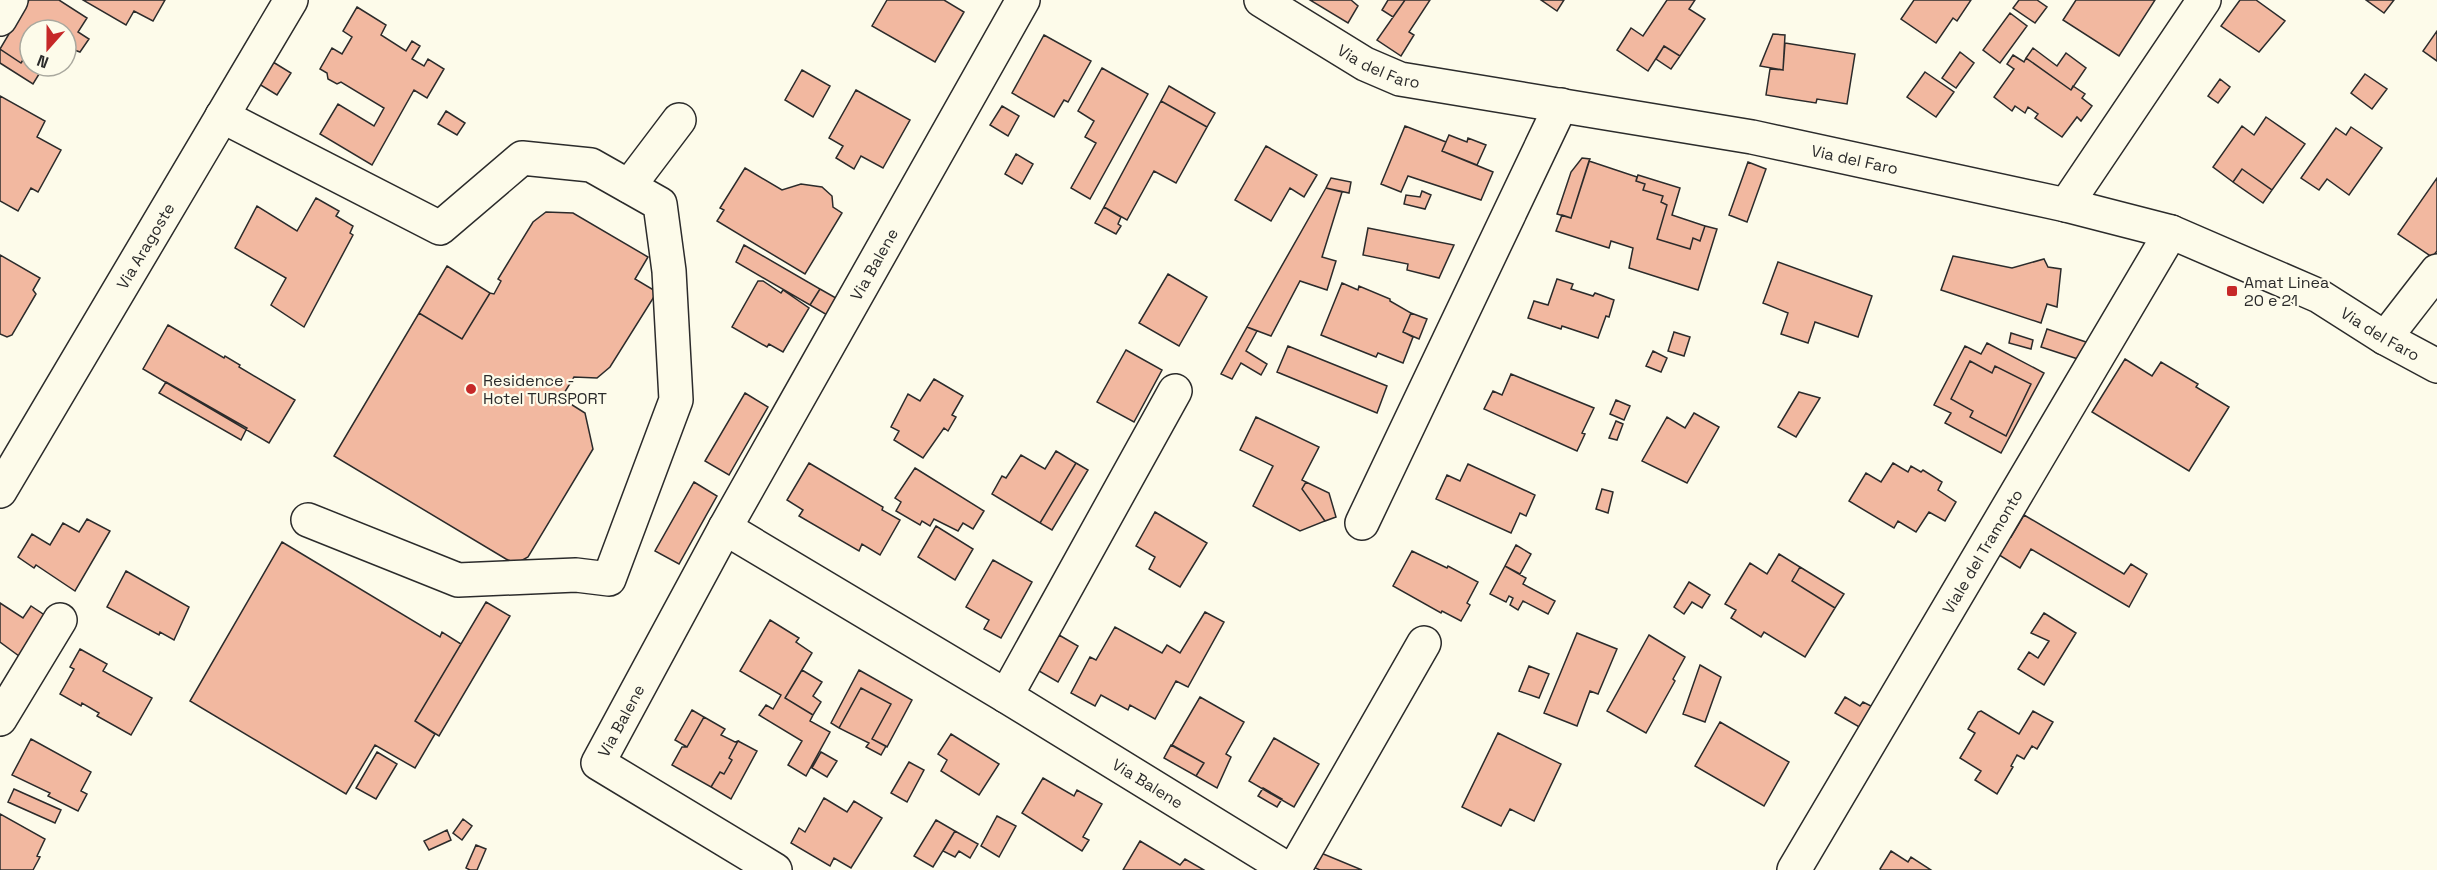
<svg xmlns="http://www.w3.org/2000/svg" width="2437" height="870" viewBox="0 0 2437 870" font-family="'Space Grotesk',sans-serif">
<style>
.building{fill:#f2b8a0;stroke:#2b2b2b;stroke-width:1.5;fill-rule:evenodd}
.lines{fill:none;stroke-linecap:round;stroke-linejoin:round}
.minor-casing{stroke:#2b2b2b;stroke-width:36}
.minor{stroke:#fdfbea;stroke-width:33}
.poi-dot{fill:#c62828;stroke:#fdfbea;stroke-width:2}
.labels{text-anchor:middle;stroke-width:4.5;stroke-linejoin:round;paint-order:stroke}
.street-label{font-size:16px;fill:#2b2b2b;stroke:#fdfbea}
.poi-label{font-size:16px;fill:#2b2b2b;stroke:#fdfbea;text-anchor:start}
</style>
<rect width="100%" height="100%" fill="#fdfbea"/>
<!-- building -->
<path class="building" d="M29 0H59L87 18 78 32 89 39 80 52 66 47V30H30V49L21 63 0 49Z
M83 0H165L153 21 134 11 126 25Z
M887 0H944L964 12 935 62 872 26Z
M1310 0H1351L1358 6 1348 23Z
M1388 0H1405L1393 17 1382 10Z
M1405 0H1430L1409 32 1414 35 1401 56 1377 40Z
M1541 0H1564L1557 11Z
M1667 0H1695L1689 9 1705 19 1680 56 1664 46 1648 71 1617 50 1631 28 1643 36Z
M1914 0H1971L1957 21 1953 18 1936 43 1901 19Z
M2019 0H2037L2047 7 2035 23 2013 8Z
M2076 0H2155L2119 56 2063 20Z
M2240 0H2256L2285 21 2259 52 2221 26Z
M2366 0H2394L2384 13Z
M357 7 386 25 381 35 406 51 412 41 420 46 412 59 424 66 428 59 444 69 427 98 414 90 372 165 320 134 338 104 374 126 384 108 341 82 337 84 328 79 327 73 320 69 332 48 342 54 352 37 343 31Z
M2010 13 2027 26 2000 63 1983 50Z
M2437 31V61L2423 51Z
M1773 34 1785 35 1783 70 1760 66Z
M1044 35 1091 61 1068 102 1064 100 1054 117 1012 93Z
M1785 43 1855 54 1847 104 1817 99 1816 103 1766 95 1770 69 1783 70Z
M1664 46 1680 56 1671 69 1656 59Z
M2033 48 2057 66 2066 53 2086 68 2071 90 2026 58Z
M0 49 21 63 30 51V66H44L33 84 0 63Z
M1960 52 1974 63 1956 88 1942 78Z
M2013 55 2024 62 2026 58 2071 90 2073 86 2085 94 2082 98 2092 106 2081 121 2077 117 2062 137 2035 118 2038 114 2028 107 2025 113 2015 106 2012 111 1994 97 2014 69 2007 64Z
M273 62 291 73 277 95 259 84Z
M1102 68 1148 94 1090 199 1071 188 1096 143 1085 137 1094 121 1078 111Z
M802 70 830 86 813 117 785 100Z
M1925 72 1954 92 1936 117 1907 97Z
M2365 74 2387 89 2372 109 2351 93Z
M2220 79 2230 87 2218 103 2208 96Z
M1169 86 1215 113 1207 127 1161 101Z
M856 90 910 120 883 168 861 156 854 169 836 158 843 146 829 138Z
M0 96 45 121 37 137 61 150 38 192 31 188 18 211 0 201Z
M1161 101 1207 127 1176 183 1154 171 1127 220 1104 207Z
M1002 106 1019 116 1008 136 990 125Z
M446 111 465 123 457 135 438 124Z
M2266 117 2305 144 2272 190 2242 169 2233 182 2213 167 2242 126 2254 135Z
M1405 126 1446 142 1442 151 1493 172 1481 200 1408 176 1401 192 1381 184Z
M2351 127 2382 148 2349 195 2327 179 2319 190 2301 178 2336 128 2346 135Z
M1449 135 1467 142 1468 138 1486 145 1477 165 1442 151Z
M1266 146 1317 175 1304 197 1290 188 1271 221 1235 200Z
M1016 154 1033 164 1022 184 1005 174Z
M1582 158 1590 159 1571 218 1557 214 1571 172Z
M1589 161 1637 177 1636 181 1645 184 1643 190 1663 196 1661 202 1667 205 1657 239 1690 249 1693 238 1700 241 1705 226 1717 229 1698 290 1629 268 1633 248 1611 241 1609 248 1556 231 1562 215 1571 218Z
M1748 162 1766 169 1747 222 1729 215Z
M745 168 782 190 801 184 822 187 832 196 833 207 842 213 805 274 717 221 724 210 720 208Z
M2242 169 2272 190 2263 203 2233 182Z
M1638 175 1680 188 1672 215 1705 226 1700 241 1693 238 1690 249 1657 239 1667 205 1661 202 1663 196 1643 190 1645 184 1636 181Z
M1331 178 1351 182 1349 193 1326 188Z
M2437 178V251L2432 257 2398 234Z
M1326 188 1342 192 1322 257 1336 261 1327 290 1300 281 1271 336 1247 327Z
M1422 191 1431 195 1425 209 1404 204 1406 195 1420 197Z
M316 198 339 211 336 216 353 226 350 233 353 235 304 327 271 305 286 278 235 248 257 206 297 231Z
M1104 207 1121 217 1118 224 1121 226 1116 234 1095 223Z
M546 212 573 213 648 257 635 279 657 292 610 367 597 378 574 377 561 398 585 413 593 449 528 557 519 562H513L506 559 334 456 419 313 462 339 490 293 494 294 501 281 498 279 533 222Z
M1368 228 1454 245 1439 278 1407 270 1408 264 1363 255Z
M744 245 820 289 810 305 736 262Z
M0 255 40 278 33 290 36 294 12 335 7 337 0 334Z
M1953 256 2012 268 2044 259 2048 267 2061 269 2057 307 2047 304 2041 323 1941 290Z
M1778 262 1872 296 1858 337 1815 322 1808 343 1781 334 1788 313 1763 303Z
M447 266 490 293 462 339 419 313Z
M1168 274 1207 297 1179 346 1139 323Z
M1557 279 1573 284 1571 289 1593 296 1595 293 1614 300 1609 317 1606 316 1598 338 1562 326 1561 329 1528 318 1534 301 1548 305Z
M758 281H763L781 293 783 290 809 308 783 352 769 344 767 347 732 327Z
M1342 283 1358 290 1359 286 1390 299V301L1411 313 1403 332 1413 337 1403 363 1378 353 1376 357 1321 335Z
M820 289 843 302 834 319 810 305Z
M1411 313 1427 319 1419 339 1403 332Z
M168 325 224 358 225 356 240 365 239 367 295 400 269 443 143 369Z
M1247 327 1257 331 1246 351 1267 364 1261 375 1241 363 1232 379 1221 374Z
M2047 329 2089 343 2081 360 2041 347Z
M1674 332 1690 337 1684 356 1668 351Z
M2011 333 2033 340 2031 349 2009 343Z
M1987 343 2044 373 2001 453 1945 423 1951 413 1934 405 1965 346 1981 354ZM1970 361 1992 373 1995 366 2031 384 2006 436 1970 417 1973 411 1951 399Z
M1288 346 1387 386 1377 413 1277 372Z
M1126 350 1162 370 1134 422 1097 402Z
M1653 351 1667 358 1661 372 1646 366Z
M2125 359 2152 376 2161 362 2198 384 2196 387 2229 407 2189 471 2092 412Z
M1970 361 1992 373 1995 366 2031 384 2006 436 1970 417 1973 411 1951 399Z
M1511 374 1594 408 1582 433 1585 434 1577 451 1484 409 1493 391 1502 395Z
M934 379 963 396 952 415 956 417 948 431 944 428 923 458 894 440 899 431 891 427 908 394 920 401Z
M166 382 247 428 241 440 159 393Z
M1799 392 1820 398 1796 437 1778 427Z
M745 393 768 407 729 475 705 461Z
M1616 400 1630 406 1624 420 1610 414Z
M1694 413 1719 427 1687 483 1642 461 1667 417 1685 428Z
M1256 417 1319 447 1302 480 1306 482 1302 489 1325 521 1300 531 1253 506 1273 466 1240 450Z
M1616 421 1623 424 1617 440 1609 438Z
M1056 451 1076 463 1040 523 992 494 1002 476 1006 478 1021 455 1045 469Z
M809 463 883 507 882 510 900 520 880 555 862 544 859 551 799 516 803 510 787 500Z
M1076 463 1088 470 1052 530 1040 523Z
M1893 463 1908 472 1911 466 1921 472 1923 470 1942 482 1938 490 1956 502 1945 521 1929 512 1916 532 1898 521 1894 528 1849 501 1866 473 1881 482Z
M1468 464 1535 495 1526 516 1520 513 1511 533 1436 499 1447 475 1460 481Z
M915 468 984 511 973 529 963 523 958 531 934 519 930 526 922 521 920 525 896 511 901 502 895 498Z
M694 482 717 496 679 564 655 551Z
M1306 482 1329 493 1336 517 1325 521 1302 489Z
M1602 489 1613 492 1608 513 1596 509Z
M1155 512 1207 543 1180 587 1149 569 1155 557 1136 546Z
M2024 515 2124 574 2131 564 2147 574 2129 607 2031 549 2020 568 1996 553 2007 535 2011 537Z
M87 519 110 531 75 591 36 565 34 568 18 557 32 534 50 545 63 523 79 532Z
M936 526 973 549 955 580 918 557Z
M282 542 440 637 442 632 461 644 415 721 435 734 415 768 375 745 346 794 190 701Z
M1516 545 1531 554 1520 574 1505 566Z
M1412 551 1447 568 1448 566 1478 582 1467 603 1470 605 1461 621 1442 611 1441 613 1393 586Z
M1779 554 1800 567 1792 581 1835 608 1805 657 1764 632 1761 637 1731 618 1736 610 1725 604 1750 563 1767 574Z
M993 560 1032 582 1001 638 984 629 989 620 966 607Z
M1505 566 1526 578 1523 584 1555 601 1548 614 1523 601 1518 610 1510 605 1513 598 1509 596 1506 602 1490 594Z
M1800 567 1844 594 1835 608 1792 581Z
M126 571 189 607 174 640 160 632 159 635 107 607Z
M1689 582 1710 595 1702 608 1692 602 1684 614 1674 607Z
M486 602 510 616 439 736 415 721Z
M0 603 23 618 31 606 46 616 23 659 0 642Z
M1205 612 1224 622 1188 687 1176 681 1155 719 1130 705 1128 710 1101 695 1095 706 1071 693 1090 657 1096 660 1115 627 1162 653 1167 645 1180 653Z
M2044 613 2076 633 2044 685 2018 669 2029 652 2038 658 2049 641 2031 633Z
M770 620 799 638 796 642 812 653 785 698 813 715 810 721 830 732 806 776 788 765 802 741 759 715 766 705 773 709 781 695 740 671Z
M1577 633 1617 649 1598 694 1590 691 1577 726 1544 713Z
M1059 635 1078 646 1058 682 1039 671Z
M1649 635 1685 657 1673 679 1675 681 1646 733 1607 711Z
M80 649 107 664 103 671 152 698 131 735 97 716 99 713 82 703 81 706 60 694 74 669 70 667Z
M1700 665 1721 677 1705 722 1683 714Z
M1529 666 1549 674 1539 698 1519 691Z
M802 670 822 682 813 696 821 702 813 715 785 698Z
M859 670 912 700 887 747 872 739 891 704 861 688 839 728 831 723Z
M861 688 891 704 872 739 886 746 881 755 866 747 869 743 839 728Z
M1200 697 1244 722 1226 754 1231 757 1217 788 1196 776 1204 763 1172 745Z
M1845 697 1860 706 1863 702 1873 707 1861 728 1835 713Z
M692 710 704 717 687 747 675 740Z
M1981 711 2019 734 2033 711 2053 722 2037 749 2032 746 2024 759 2017 755 2011 766 2013 767 1997 794 1975 780 1981 771 1960 758 1975 733 1968 729 1978 712Z
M704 717 725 729 721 735 735 742 738 741 729 758 732 760 724 774 720 772 711 787 672 765 682 747H687Z
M1720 722 1789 762 1764 806 1695 766Z
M1498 733 1561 764 1534 821 1510 809 1501 826 1462 807Z
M951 734 999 764 979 795 941 771 947 760 938 754Z
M1274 738 1319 764 1294 807 1249 781Z
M31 739 91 772 81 791 87 794 78 811 48 796 50 793 12 775Z
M738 741 757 751 731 799 711 787 720 772 724 774 732 760 729 758Z
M1171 745 1204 763 1196 776 1164 758Z
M377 752 397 764 376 799 356 788Z
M821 752 837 761 827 777 812 768Z
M909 762 924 770 907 802 891 793Z
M1043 778 1074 796 1077 790 1102 804 1083 837 1089 840 1082 851 1022 813Z
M1263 788 1282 799 1277 807 1258 796Z
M14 789 61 810 55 823 8 802Z
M824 798 847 812 854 801 882 818 851 868 834 858 830 866 791 843 799 828 805 832Z
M0 814 45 839 37 856 40 857 33 870H0Z
M997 816 1016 826 999 857 981 846Z
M463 819 472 826 462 840 453 833Z
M936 820 955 831 933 867 914 856Z
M447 830 451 840 429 850 424 841Z
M955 831 978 844 970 858 959 851 955 857 943 851Z
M1140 841 1180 865 1185 859 1204 870H1123Z
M476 845 486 849 477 870H470L466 868Z
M1891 851 1908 862 1911 857 1931 870H1881L1880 869Z
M1321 853 1362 870H1320L1313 867Z"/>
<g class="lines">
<!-- minor casing -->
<g class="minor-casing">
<g id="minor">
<path id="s1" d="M1261 0 1365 64 1400 79 1752 137 2066 205 2171 232 2319 296 2385 338 2437 366"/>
<path d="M0 19 11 0"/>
<path d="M222 116 440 228 522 158 591 165 660 204 669 271 676 400 609 579 576 575 458 580 308 520"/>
<path d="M629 186 679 120"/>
<path d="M2066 205 2204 0"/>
<path d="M2385 338 2437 271"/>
<path id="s2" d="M0 491 291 0"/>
<path d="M1362 523 1561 105"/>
<path id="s3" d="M725 528 1006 696 1289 870"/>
<path d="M1006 696 1175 391"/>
<path d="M0 719 60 620"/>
<path id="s4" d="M775 870 598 763 725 528 1023 0"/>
<path d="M1294 870 1424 643"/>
<path id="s5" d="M1794 870 2171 232"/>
</g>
</g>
<!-- minor -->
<use href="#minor" class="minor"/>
</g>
<!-- markers -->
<g class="poi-dot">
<rect x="2226" y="285" width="12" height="12" rx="3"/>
<circle cx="471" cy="389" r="6"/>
</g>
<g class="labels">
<!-- street labels -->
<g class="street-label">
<text dy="6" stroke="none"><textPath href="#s1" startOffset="136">Via del Faro</textPath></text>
<text dy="6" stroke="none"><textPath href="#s1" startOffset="622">Via del Faro</textPath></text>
<text dy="6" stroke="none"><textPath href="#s2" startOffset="285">Via Aragoste</textPath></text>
<text dy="6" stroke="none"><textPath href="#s4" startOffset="777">Via Balene</textPath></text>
<text dy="6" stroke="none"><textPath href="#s1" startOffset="1180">Via del Faro</textPath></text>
<text dy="6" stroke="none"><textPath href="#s5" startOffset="370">Viale del Tramonto</textPath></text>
<text dy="6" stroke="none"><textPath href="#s4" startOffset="255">Via Balene</textPath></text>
<text dy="6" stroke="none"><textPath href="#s3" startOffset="494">Via Balene</textPath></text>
</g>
<!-- poi labels -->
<g class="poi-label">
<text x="2244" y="288">Amat Linea<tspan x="2244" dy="18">20 e 21</tspan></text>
<text x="483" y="386">Residence -<tspan x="483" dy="18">Hotel TURSPORT</tspan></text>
</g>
</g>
<!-- north arrow -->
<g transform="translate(48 48) rotate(201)"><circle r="28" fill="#fdfbea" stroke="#a9a89e" stroke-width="1.5"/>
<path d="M0-4.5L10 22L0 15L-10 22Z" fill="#c62828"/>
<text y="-9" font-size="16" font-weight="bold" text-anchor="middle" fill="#2b2b2b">N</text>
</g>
</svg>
